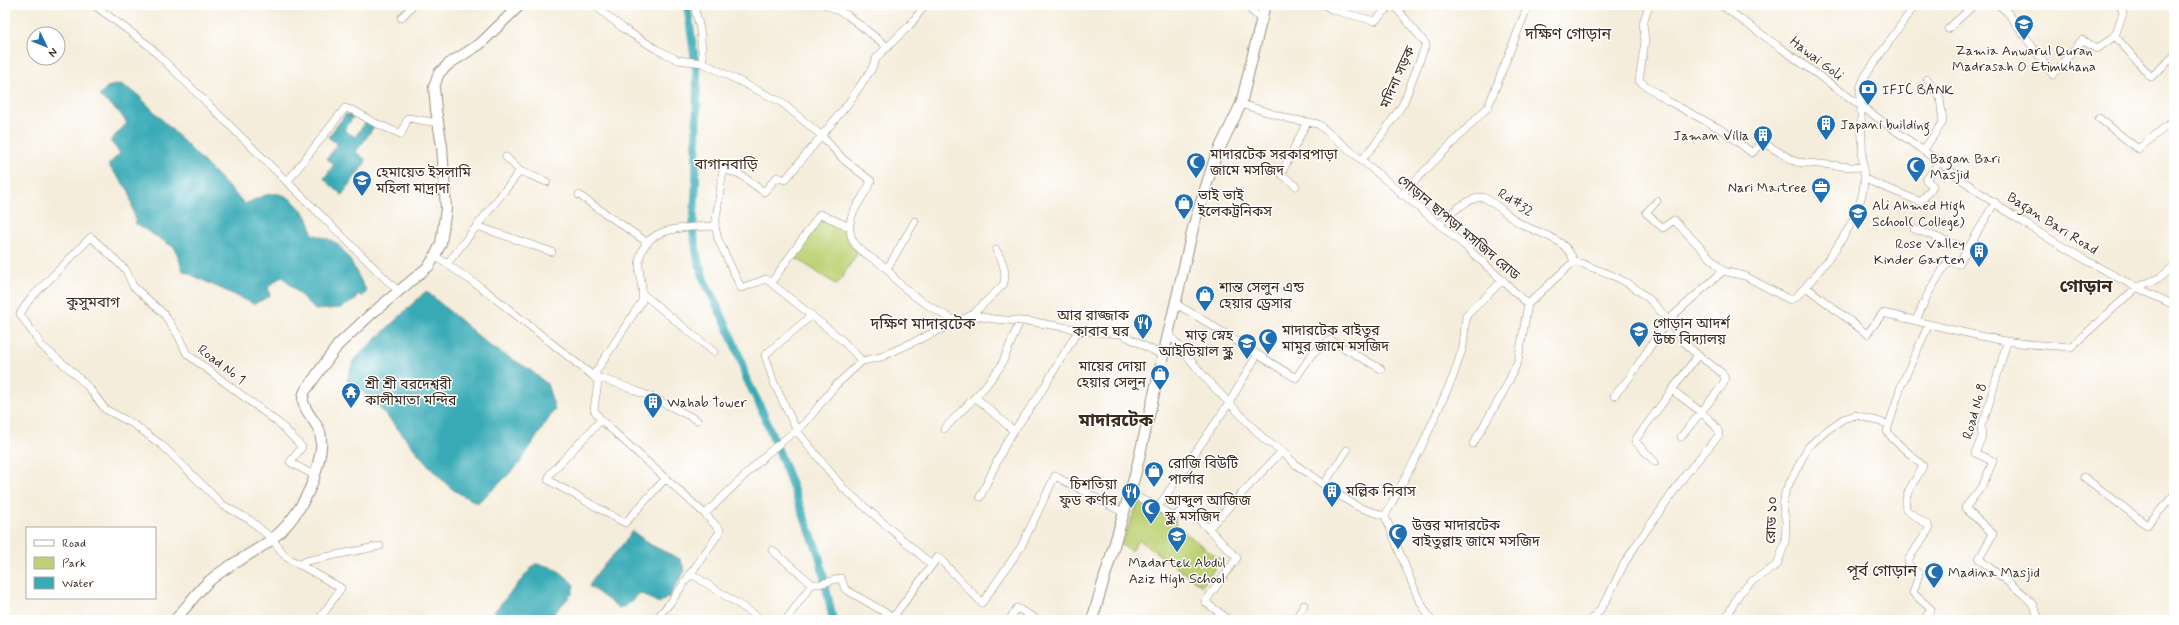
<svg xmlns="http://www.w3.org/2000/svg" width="2179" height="625" viewBox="0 0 2179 625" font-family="Mynerve,'Noto Sans Bengali',sans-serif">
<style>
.green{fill:#bed275;stroke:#7c7e4a}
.water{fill:#39aab6;stroke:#3a6a6a}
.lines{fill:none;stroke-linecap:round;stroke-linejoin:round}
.canal{stroke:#39aab6;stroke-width:8}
.street-casing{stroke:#988c7c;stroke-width:8}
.secondary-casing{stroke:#988c7c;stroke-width:12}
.street{stroke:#fff;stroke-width:7}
.secondary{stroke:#fff;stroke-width:10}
.labels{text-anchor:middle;stroke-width:3;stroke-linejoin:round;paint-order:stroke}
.poi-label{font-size:14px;fill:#3b2a1e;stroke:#fff;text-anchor:start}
.street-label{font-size:14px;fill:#3b2a1e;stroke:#fff}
.neighbourhood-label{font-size:15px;fill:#3b2a1e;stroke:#fff}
.quarter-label{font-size:16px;fill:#3b2a1e;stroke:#fff}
.district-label{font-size:18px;font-weight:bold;fill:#3b2a1e;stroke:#fff}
</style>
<rect width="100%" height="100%" fill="#fff"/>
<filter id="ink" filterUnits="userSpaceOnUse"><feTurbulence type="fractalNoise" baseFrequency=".025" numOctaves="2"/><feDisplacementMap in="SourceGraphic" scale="8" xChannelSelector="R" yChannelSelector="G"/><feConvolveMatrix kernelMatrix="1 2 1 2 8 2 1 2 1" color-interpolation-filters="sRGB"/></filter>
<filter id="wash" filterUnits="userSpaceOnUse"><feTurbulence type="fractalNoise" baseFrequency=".012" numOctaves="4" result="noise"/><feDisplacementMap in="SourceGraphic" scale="16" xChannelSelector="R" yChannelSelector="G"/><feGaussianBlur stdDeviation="0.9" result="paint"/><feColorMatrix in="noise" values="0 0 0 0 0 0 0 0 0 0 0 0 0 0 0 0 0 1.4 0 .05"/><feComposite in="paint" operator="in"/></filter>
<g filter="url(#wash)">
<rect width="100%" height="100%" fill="#f5eddb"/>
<!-- green -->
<path class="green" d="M821 217 846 230 849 243 858 252 837 285 794 257Z
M1139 501 1175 520V525L1221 560 1202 586 1139 540 1131 551 1121 545Z"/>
<!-- water -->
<path class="water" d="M121 84 137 94 245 204C266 194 280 186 298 206 307 215 310 221 312 233 318 237 328 238 333 241 350 252 356 275 367 291L362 297 360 294 356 296 357 299 341 308 315 310 282 276 268 287 270 296 254 304 183 271 175 248 136 224 129 191 108 165 120 153 110 141 127 123 119 112 99 96 107 87Z
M346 114 354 116 344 130 355 137 366 122 374 127 356 152 365 159V163L342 195 324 179 334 164 327 159 337 144 328 137Z
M426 291 490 346 529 369 547 384 555 409 519 464 496 487 477 503C469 498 458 494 451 488 414 456 388 407 347 381L353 361Z
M632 531 651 545 680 559 685 571 669 597 659 603 640 593 626 606 619 608 589 586C600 564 621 551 632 531Z
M535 564C552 565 563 572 574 585L572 594 548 620H487Z"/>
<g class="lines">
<!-- canal -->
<path class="canal" d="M687 5 697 75 696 182 693 231 698 260 704 280 726 324 741 360 745 376 761 408 781 457 819 555 833 620"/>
</g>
</g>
<g filter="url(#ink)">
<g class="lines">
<!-- street casing -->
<g class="street-casing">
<path id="street" d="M94 5 148 45 399 292
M594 5 624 29 656 49 678 60 703 63 781 102 822 136 844 160 871 181C866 195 851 209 850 224 848 249 870 255 886 268 891 272 893 278 898 282 915 299 935 310 956 321
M694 5 700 29 703 63
M826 5 847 15 888 47
M1245 5 1263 21
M1325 5 1333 10 1375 21 1391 5
M1649 5 1643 23 1645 41 1639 81 1668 101 1724 131 1752 153 1762 142 1796 162 1863 168
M1721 5 1939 162C2010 218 2091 267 2174 305
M1999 5 2008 13 2053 75 2082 40 2097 49 2115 36 2151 77 2174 56
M401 18 413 5
M1948 29 1974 5
M2115 36 2123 13 2120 5
M1241 104 1290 119 1318 124 1464 245 1528 304 1570 265C1578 260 1585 265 1593 268 1615 275 1637 287 1654 304 1671 321 1677 339 1698 355L1672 390C1682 398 1720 423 1719 435L1686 474 1636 545 1624 564 1608 597 1599 611 1590 620
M2099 118 2138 149 2174 120
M1923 151 1943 122 1940 98 1927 79
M1361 161 1382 135 1403 104 1426 44 1394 5
M520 171 547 182
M1865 179 1921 202 1933 186 1926 180 1939 162
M287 182 345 108 355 111 373 122 401 134 408 118 438 123
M1296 186 1281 174 1307 122
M579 195 648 243
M1401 195 1488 107 1527 8
M1657 201 1646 213 1663 228 1674 220 1723 271 1745 276 1790 300 1796 297C1823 269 1872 209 1863 168L1860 88 1865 76 1915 5
M1439 225C1450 214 1466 198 1483 197 1497 204 1508 216 1521 224 1540 234 1568 239 1574 262
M477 226 552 252
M715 226 718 239 741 288 766 279 842 340 862 361
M1914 229 1969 249
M435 256 482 288 593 376 598 381 594 410 601 420 705 514
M447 264 520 171 506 157
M887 269 915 221
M771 283 820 214 850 227
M1806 287 1867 334 1883 313C1924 322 1964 334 2006 341 2027 345 2049 345 2071 347L2136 288 2161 277 2174 266
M643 294 714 352
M1176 304C1217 327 1255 354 1296 378L1312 354 1330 340 1381 369
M812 315 765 355 774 383 797 431 843 488 932 565 938 557 982 603 1021 547 1055 476 1124 513
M972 315 1003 285C1008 273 1003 261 996 250
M1916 320 1928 294 1948 261 1959 264 1995 202
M1169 334 1208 381 1265 440 1282 451 1295 464 1334 492 1358 507 1385 516 1418 598 1431 620
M2007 342 1986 414 1981 426 1982 437 1975 453 1993 461 1983 485 1965 508 1993 534 1979 559 2023 594 2034 605 2039 620
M1614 396 1630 377 1667 321 1723 271
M975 397 1014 431
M601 420 550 474 548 480 625 523 666 478
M697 420C663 402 630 386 593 376L642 301C644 289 639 277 639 265 640 225 687 227 715 226L723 170 738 173 764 192 777 177 785 180 847 105 871 70 877 57 910 25 925 5
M944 429 983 389 1001 366 1020 321
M1681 437 1722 386 1725 379 1722 373 1698 355
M1473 444 1505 389 1518 361 1528 304
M1655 462 1635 441 1636 439 1672 390
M315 476 290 462 302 447 280 424 187 354 178 335 164 314 133 286 126 270 91 237 29 300 20 314 42 346 73 372 89 388 105 409 133 424 163 446 223 505 250 520 272 539 286 557 341 588 319 620
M2084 477 2147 525 2174 495
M1324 484 1347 450
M1130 493 1175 517 1184 507 1207 527 1237 558 1205 602 1220 613 1215 620
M980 497 1008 439 1038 397 1079 329
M1158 507 1229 403 1257 355
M1385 516 1421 448 1453 377 1463 347 1466 316 1503 280
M1208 529 1282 451
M772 550 812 584
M299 565 306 561 380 546
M690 573 763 620
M1220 613 1229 620
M655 620 671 602 719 533 720 530 705 514 769 452 805 423 834 387 862 361 881 357 972 315 993 319 1034 322 1093 332 1121 334 1164 356
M786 620 812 584H820L841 578 845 589 898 620
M891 620 932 565
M1009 620 1017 608 1038 620
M1295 620 1304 605
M1725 620 1739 594 1752 581 1777 565 1785 543 1786 522 1783 508 1785 492 1808 447 1826 431 1843 419 1856 415 1888 424
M1924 620 1931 609 1913 593 1919 574 1909 564 1908 560 1929 529 1928 525 1906 510C1903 491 1916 482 1923 466L1893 439 1887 431 1901 386 1929 324"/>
</g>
<!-- secondary casing -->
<g class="secondary-casing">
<path id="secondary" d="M175 620C186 608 195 594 207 583 226 565 252 555 272 539 293 523 311 493 317 468 320 456 323 444 320 432 315 419 297 405 305 391L338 345 370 315 429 266 435 256 441 243 446 209 442 146 436 110 434 87 439 73 450 63 480 44 520 5
M1092 620 1135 475 1194 224 1215 158 1241 104 1265 5"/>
</g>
<!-- street -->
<use href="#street" class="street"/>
<!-- secondary -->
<use href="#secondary" class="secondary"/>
</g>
</g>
<!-- icons -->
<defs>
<g id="school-pin" transform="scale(1)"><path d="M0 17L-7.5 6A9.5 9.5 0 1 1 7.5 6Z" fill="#1f6fb2" stroke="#fff"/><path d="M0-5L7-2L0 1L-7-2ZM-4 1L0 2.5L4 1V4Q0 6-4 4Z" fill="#fff"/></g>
<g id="bank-pin" transform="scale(1)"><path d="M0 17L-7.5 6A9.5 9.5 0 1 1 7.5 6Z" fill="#1f6fb2" stroke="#fff"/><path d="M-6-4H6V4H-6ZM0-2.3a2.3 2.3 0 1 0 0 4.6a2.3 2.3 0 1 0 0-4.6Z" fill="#fff"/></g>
<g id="building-pin" transform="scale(1)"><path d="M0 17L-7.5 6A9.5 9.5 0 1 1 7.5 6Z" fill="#1f6fb2" stroke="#fff"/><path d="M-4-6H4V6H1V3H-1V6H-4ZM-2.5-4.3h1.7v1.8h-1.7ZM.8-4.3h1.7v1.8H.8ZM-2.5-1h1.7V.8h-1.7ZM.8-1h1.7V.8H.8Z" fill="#fff"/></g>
<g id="mosque-pin" transform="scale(1)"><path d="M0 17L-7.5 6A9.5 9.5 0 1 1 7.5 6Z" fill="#1f6fb2" stroke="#fff"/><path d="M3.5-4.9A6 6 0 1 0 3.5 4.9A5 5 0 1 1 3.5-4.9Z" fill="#fff"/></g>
<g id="office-pin" transform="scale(1)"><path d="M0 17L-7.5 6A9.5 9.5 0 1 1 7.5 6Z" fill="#1f6fb2" stroke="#fff"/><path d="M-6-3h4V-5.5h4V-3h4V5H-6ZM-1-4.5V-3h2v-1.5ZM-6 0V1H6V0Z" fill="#fff"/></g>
<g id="shop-pin" transform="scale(1)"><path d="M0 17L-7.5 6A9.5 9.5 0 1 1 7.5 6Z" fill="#1f6fb2" stroke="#fff"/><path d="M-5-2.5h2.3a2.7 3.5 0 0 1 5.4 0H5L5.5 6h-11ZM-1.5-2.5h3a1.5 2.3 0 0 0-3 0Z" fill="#fff"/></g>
<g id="university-pin" transform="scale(1)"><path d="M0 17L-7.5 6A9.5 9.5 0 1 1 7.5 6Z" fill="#1f6fb2" stroke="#fff"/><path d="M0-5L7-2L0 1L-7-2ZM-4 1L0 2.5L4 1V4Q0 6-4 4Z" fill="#fff"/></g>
<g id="restaurant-pin" transform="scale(1)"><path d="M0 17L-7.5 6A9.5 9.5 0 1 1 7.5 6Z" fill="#1f6fb2" stroke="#fff"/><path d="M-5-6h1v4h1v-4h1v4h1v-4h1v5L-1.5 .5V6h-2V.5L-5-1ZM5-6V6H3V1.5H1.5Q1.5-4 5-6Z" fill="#fff"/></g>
<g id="temple-pin" transform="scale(1)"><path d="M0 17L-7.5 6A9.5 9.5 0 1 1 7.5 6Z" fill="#1f6fb2" stroke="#fff"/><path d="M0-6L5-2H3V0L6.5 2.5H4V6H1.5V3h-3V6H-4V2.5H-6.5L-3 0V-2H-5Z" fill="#fff"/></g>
</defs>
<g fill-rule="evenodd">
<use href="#school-pin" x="2024" y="24"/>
<use href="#bank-pin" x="1868" y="89"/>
<use href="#building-pin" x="1826" y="124"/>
<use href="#building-pin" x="1763" y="135"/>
<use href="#mosque-pin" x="1196" y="162"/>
<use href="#mosque-pin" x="1916" y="166"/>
<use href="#school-pin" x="362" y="180"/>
<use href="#office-pin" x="1821" y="187"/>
<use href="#shop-pin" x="1184" y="203"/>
<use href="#university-pin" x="1858" y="213"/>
<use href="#building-pin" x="1979" y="251"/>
<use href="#shop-pin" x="1205" y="295"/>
<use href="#restaurant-pin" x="1143" y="323"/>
<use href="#school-pin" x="1639" y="331"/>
<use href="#mosque-pin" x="1268" y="338"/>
<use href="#school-pin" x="1247" y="343"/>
<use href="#shop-pin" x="1160" y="374"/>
<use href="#temple-pin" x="351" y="392"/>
<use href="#building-pin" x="653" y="402"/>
<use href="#shop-pin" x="1154" y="471"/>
<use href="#building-pin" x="1332" y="491"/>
<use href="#restaurant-pin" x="1131" y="492"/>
<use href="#mosque-pin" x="1151" y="508"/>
<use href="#mosque-pin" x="1398" y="533"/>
<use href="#school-pin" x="1177" y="536"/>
<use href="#mosque-pin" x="1934" y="572"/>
</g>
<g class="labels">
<!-- poi labels -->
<g class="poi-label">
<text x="2024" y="55" text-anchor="middle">Zamia Anwarul Quran<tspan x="2024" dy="16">Madrasah O Etimkhana</tspan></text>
<text x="1882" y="94">IFIC BANK</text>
<text x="1840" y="129">Japani building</text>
<text x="1749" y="140" text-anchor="end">Jaman Villa</text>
<text x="1210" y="159">মাদারটেক সরকারপাড়া<tspan x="1210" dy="16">জামে মসজিদ</tspan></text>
<text x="1930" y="163">Bagan Bari<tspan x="1930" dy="16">Masjid</tspan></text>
<text x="376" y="177">হেমায়েত ইসলামি<tspan x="376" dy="16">মহিলা মাদ্রাদা</tspan></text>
<text x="1807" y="192" text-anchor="end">Nari Maitree</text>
<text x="1198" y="200">ভাই ভাই<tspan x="1198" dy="16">ইলেকট্রনিকস</tspan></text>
<text x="1872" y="210">Ali Ahmed High<tspan x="1872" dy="16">School( College)</tspan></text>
<text x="1965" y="248" text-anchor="end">Rose Valley<tspan x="1965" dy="16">Kinder Garten</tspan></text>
<text x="1219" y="292">শান্ত সেলুন এন্ড<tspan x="1219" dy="16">হেয়ার ড্রেসার</tspan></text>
<text x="1129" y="320" text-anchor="end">আর রাজ্জাক<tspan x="1129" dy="16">কাবাব ঘর</tspan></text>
<text x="1653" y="328">গোড়ান আদর্শ<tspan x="1653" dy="16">উচ্চ বিদ্যালয়</tspan></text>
<text x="1282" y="335">মাদারটেক বাইতুর<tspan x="1282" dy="16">মামুর জামে মসজিদ</tspan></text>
<text x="1233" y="340" text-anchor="end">মাতৃ স্নেহ<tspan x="1233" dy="16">আইডিয়াল স্কুল</tspan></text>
<text x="1146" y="371" text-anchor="end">মায়ের দোয়া<tspan x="1146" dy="16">হেয়ার সেলুন</tspan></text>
<text x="365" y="389">শ্রী শ্রী বরদেশ্বরী<tspan x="365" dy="16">কালীমাতা মন্দির</tspan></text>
<text x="667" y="407">Wahab Tower</text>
<text x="1168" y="468">রোজি বিউটি<tspan x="1168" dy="16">পার্লার</tspan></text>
<text x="1117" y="489" text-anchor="end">চিশতিয়া<tspan x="1117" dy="16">ফুড কর্ণার</tspan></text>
<text x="1346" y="496">মল্লিক নিবাস</text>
<text x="1165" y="505">আব্দুল আজিজ<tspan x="1165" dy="16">স্কুল মসজিদ</tspan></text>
<text x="1412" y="530">উত্তর মাদারটেক<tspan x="1412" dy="16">বাইতুল্লাহ জামে মসজিদ</tspan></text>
<text x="1177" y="567" text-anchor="middle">Madartek Abdul<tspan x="1177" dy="16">Aziz High School</tspan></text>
<text x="1948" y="577">Madina Masjid</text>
</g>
<!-- street labels -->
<g class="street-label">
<text transform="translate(1817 58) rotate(37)" y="5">Hawai Goli</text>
<text transform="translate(1397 77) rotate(-66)" y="5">মদিনা সড়ক</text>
<text transform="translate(1516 202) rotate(33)" y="5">Rd#32</text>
<text transform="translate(2053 223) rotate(32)" y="5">Bagan Bari Road</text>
<text transform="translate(1459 227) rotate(40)" y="5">গোড়ান ছাপড়া মসজিদ রোড</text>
<text transform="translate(222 364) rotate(37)" y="5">Road No 1</text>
<text transform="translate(1974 411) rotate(-74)" y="5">Road No 8</text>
<text transform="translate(1771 520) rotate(-87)" y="5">রোড ১০</text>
</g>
<!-- neighbourhood labels -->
<g class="neighbourhood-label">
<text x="726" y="169">বাগানবাড়ি</text>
<text x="93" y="307">কুসুমবাগ</text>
</g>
<!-- quarter labels -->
<g class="quarter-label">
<text x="1568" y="39">দক্ষিণ গোড়ান</text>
<text x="923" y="329">দক্ষিণ মাদারটেক</text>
<text x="1882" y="576">পূর্ব গোড়ান</text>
</g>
<!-- district labels -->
<g class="district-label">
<text x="2086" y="292">গোড়ান</text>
<text x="1116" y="426">মাদারটেক</text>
</g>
</g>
<!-- margin -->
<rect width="2179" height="625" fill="none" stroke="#fff" stroke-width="20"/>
<!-- legend -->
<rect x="26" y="527" width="130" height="72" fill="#ffffff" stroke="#b1aaa5"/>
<rect x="34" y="540" width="20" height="6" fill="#ffffff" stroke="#b1aaa5"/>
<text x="62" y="547" font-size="12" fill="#3b2a1e">Road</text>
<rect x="34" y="557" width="20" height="12" fill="#bed275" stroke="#b1aaa5"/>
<text x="62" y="567" font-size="12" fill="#3b2a1e">Park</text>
<rect x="34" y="577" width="20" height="12" fill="#39aab6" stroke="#b1aaa5"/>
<text x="62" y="587" font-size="12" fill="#3b2a1e">Water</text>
<!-- north arrow -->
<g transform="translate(46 46) rotate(133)"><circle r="19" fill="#ffffff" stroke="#b1aaa5"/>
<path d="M0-3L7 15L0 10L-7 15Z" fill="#1f6fb2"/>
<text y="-6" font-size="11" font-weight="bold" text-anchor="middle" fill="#3b2a1e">N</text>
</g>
</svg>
